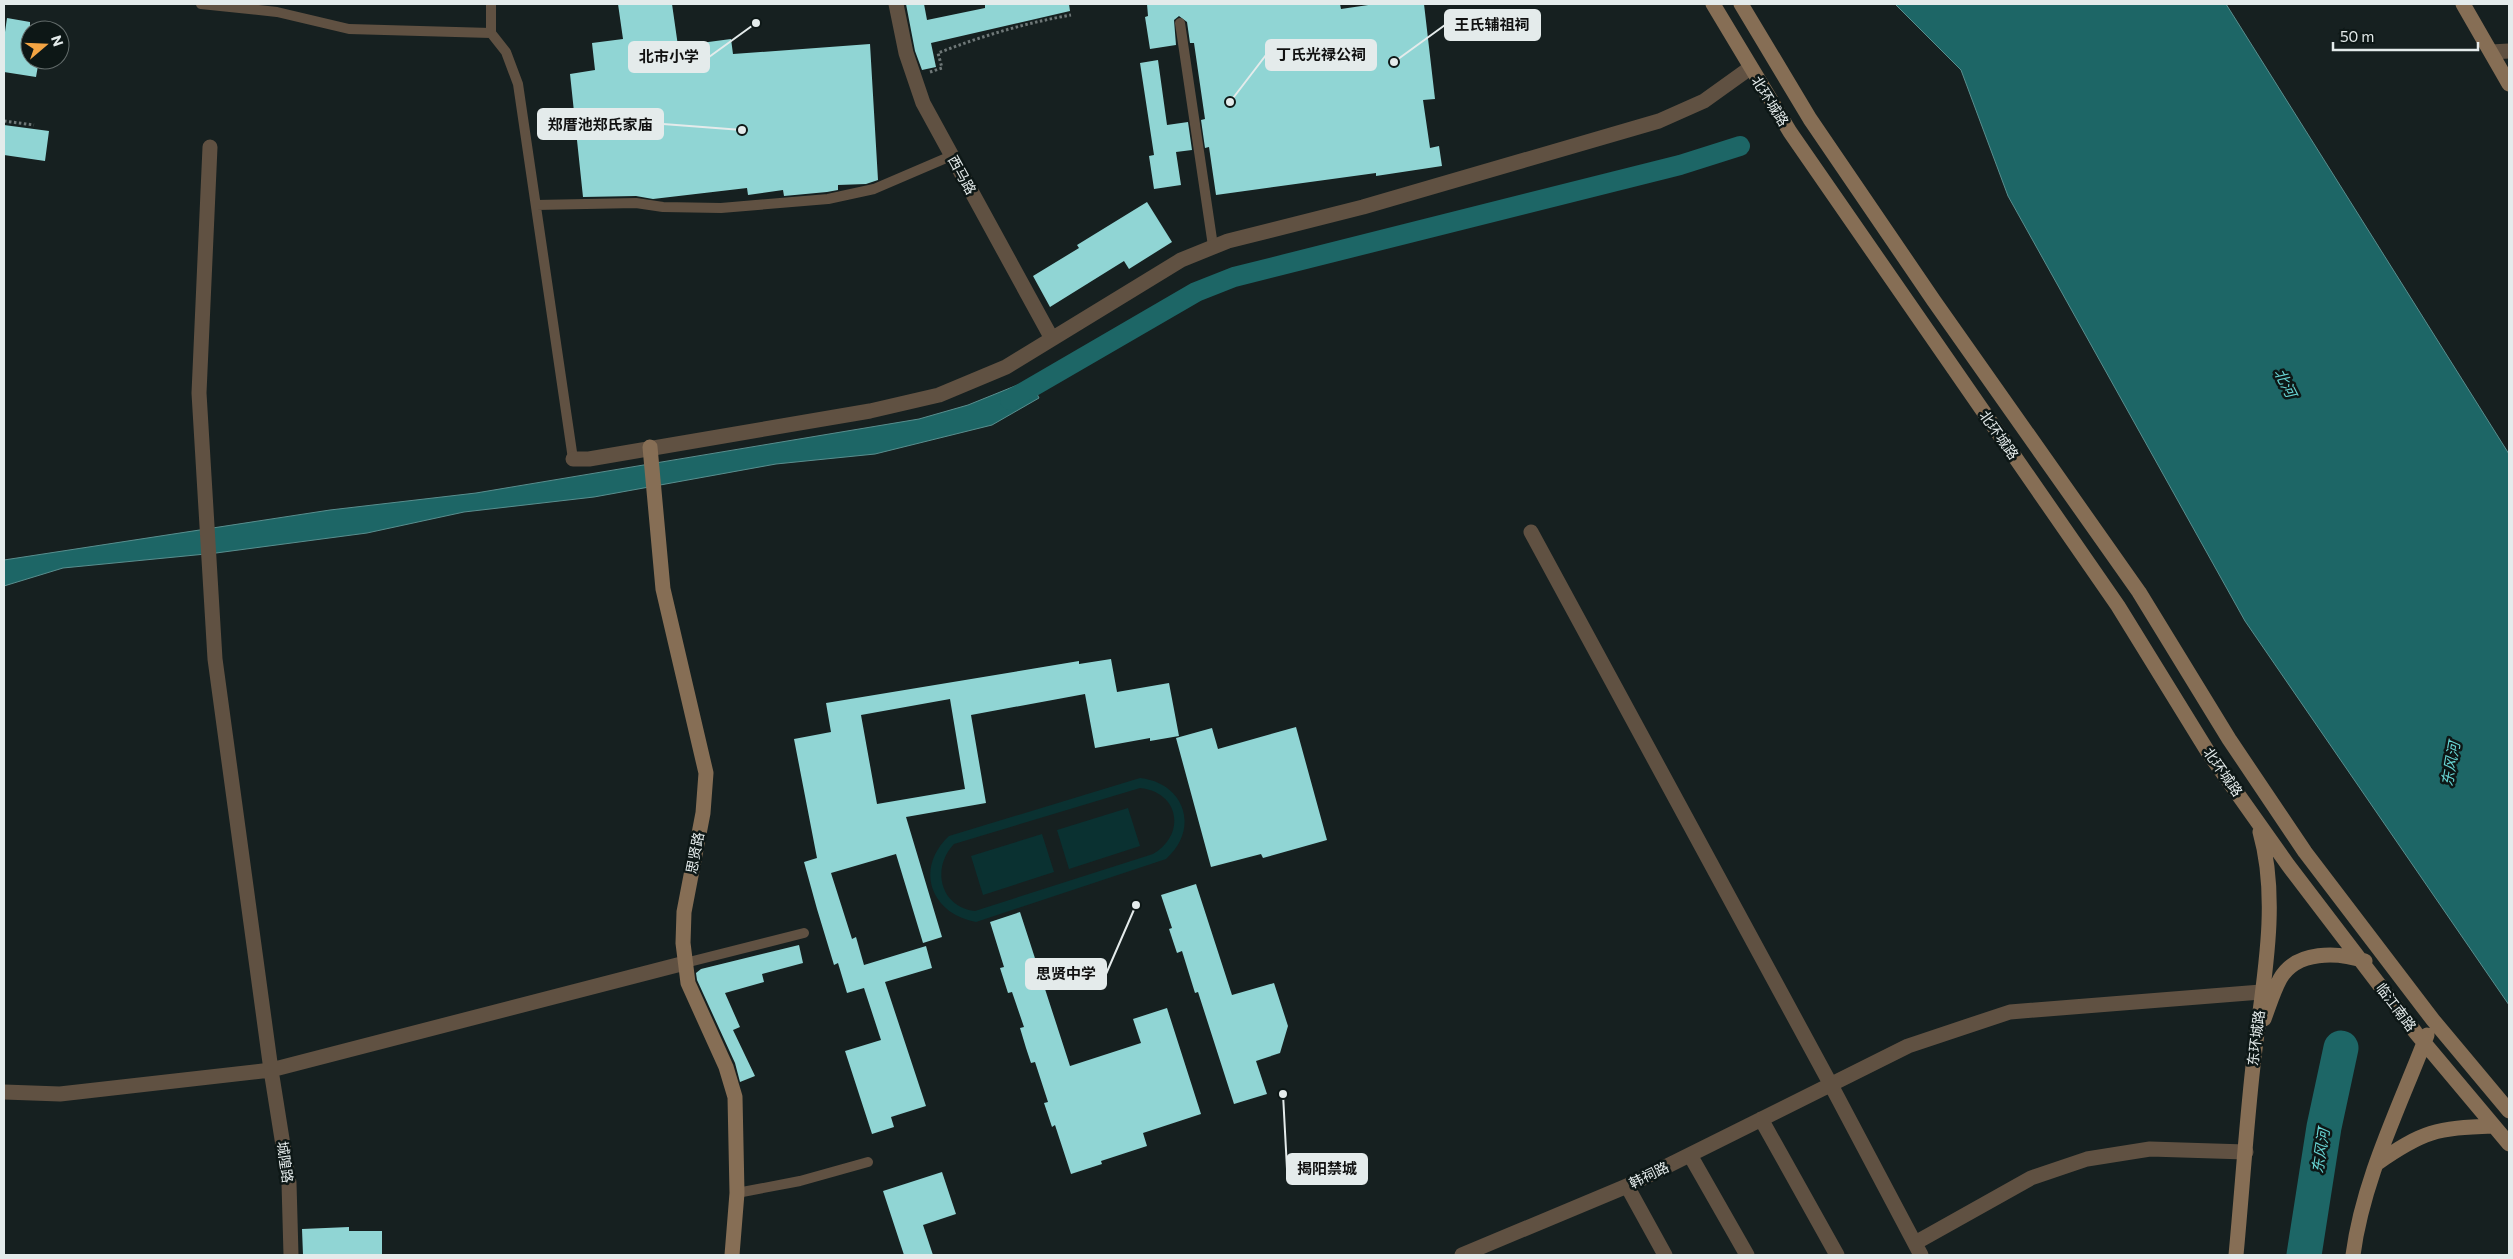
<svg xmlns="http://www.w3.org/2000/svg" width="2513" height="1259" viewBox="0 0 2513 1259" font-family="Commissioner,'Noto Sans SC',sans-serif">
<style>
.green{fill:#0a3131;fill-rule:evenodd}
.water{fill:#1d6666;stroke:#598e8e}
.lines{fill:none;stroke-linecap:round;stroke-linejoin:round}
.canal{stroke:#1d6666;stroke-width:20}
.river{stroke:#1d6666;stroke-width:35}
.building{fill:#90d5d4;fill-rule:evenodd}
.path{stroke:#6f7878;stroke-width:3;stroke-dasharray:2.5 2.5;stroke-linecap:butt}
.lane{stroke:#605142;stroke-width:10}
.street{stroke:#605142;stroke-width:15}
.secondary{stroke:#866e55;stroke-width:15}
.labels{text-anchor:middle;stroke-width:5;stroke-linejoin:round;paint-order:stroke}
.street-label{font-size:14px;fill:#e4ebeb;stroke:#0d1716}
.water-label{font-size:15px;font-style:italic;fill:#69d6d5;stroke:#0d1716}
.leader{fill:none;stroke:#e4ebeb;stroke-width:2}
.callout-dot{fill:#e4ebeb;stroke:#0d1716;stroke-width:2}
.callout{fill:#e4ebeb;stroke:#e4ebeb;stroke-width:2}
.callout-label{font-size:15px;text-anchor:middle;font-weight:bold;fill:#111}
</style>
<rect width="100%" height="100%" fill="#162020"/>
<!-- green -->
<path class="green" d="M1140 778C1185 783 1200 829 1166 859L976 922C931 914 914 869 949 836ZM1140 788C1180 792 1186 835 1153 854L975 911C940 907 931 868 954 844Z
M1128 808 1140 846 1069 869 1057 830Z
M1042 834 1054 872 983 895 971 856Z"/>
<!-- water -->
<path class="water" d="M1895 4H2226L2509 454V1005L2245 621 2008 196 1961 70Z
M1030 380 1039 398 992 425 875 454 776 464 594 497 464 512 367 533 216 553 63 568 4 586V560L330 510 476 493 919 419 968 405Z"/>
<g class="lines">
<!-- canal -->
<path class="canal" d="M1010 400 1196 292 1234 277 1680 165 1740 146"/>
<!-- river -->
<path class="river" d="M2304 1255 2324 1127 2341 1048"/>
</g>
<!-- building -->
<path class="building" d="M618 4H672L678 46 731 39 733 54 870 44 878 180 866 184 838 185V190L827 192 784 196 783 190 748 195 747 188 653 199 636 196 583 197 570 74 595 70 592 43 623 39Z
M906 4H924L927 20 985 8V4H1069L1070 11 931 43 936 67 922 70 915 51Z
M1147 4H1340L1341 9 1375 4H1424L1435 99 1423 100 1430 148 1439 146 1442 166 1376 176V173L1216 195 1209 147 1205 148 1201 120 1205 119 1194 43H1190L1187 22 1179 16 1174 20 1176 45 1150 49 1145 17 1148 16Z
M7 18 30 22V60H39L36 77 4 72V39Z
M1158 60 1167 125 1188 122 1192 150 1176 152 1181 185 1154 189 1149 156 1154 155 1140 63Z
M4 125 49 131 45 161 4 155Z
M1147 202 1172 242 1129 269 1124 261 1050 307 1033 276 1079 248 1077 245Z
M1111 659 1117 692 1169 683 1179 736 1150 741V738L1095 748 1085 694 971 715 986 803 906 817 942 937 923 943 896 854 831 873 852 939 856 937 864 965 926 946 932 968 885 982 926 1106 891 1117 894 1127 872 1134 845 1051 881 1040 864 988 847 993 838 963 834 965 817 909 804 862 817 858 794 739 831 732 826 703 1079 661V664ZM950 699 965 789 877 804 861 715Z
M1296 727 1327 840 1263 858 1261 854 1211 867 1176 738 1212 728 1218 749Z
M1196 884 1232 995 1274 983 1288 1026 1280 1053 1256 1061 1267 1094 1234 1104 1198 992 1195 993 1182 951 1177 953 1169 929 1172 928 1161 895Z
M1020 912 1070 1066 1141 1043 1133 1019 1167 1008 1201 1114 1143 1133 1147 1146 1101 1161 1102 1164 1071 1174 1055 1125 1052 1127 1044 1103 1048 1102 1035 1062 1031 1063 1026 1048 1020 1028 1024 1027 1012 992 1008 993 1000 968 1004 967 990 922Z
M799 945 803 963 762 974 764 982 725 993 740 1027 733 1030 755 1076 740 1082 735 1063 697 980 696 973 701 969Z
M942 1172 956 1214 923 1225 933 1255H904L883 1191Z
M349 1227V1231H382V1255H303L302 1229Z"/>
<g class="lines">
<!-- path -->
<path class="path" d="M930 72 942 68 938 53C982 36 1025 23 1071 15
M4 121 34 125"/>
<!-- lane -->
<path class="lane" d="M201 4 277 12 349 29 491 33
M491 4V33L506 52 518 84 573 459
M1180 23 1213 246
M536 205 636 203 663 207 721 208 828 199 874 189 951 156
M685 963 804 933
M737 1193 800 1181 868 1162"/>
<!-- street -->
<path class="street" d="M896 4 906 53 923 103 1051 337
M2491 52 2509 51
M210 147 199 393 215 659 271 1070 289 1183 291 1255
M573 459H589L870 411 939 395 1006 367 1181 260 1228 241 1363 207 1659 121 1704 101 1750 68
M1531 532 1831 1085 1921 1255
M4 1092 60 1094 271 1070 685 963
M1761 1119 1837 1255
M1690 1155 1747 1255
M1627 1186 1665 1255
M1915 1243 2031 1178 2087 1159 2150 1149 2246 1152
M1462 1255 1627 1186 1908 1046 2010 1012 2261 992"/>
<!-- secondary -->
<path class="secondary" d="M1713 4 1790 132 2118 606 2208 752 2288 865 2416 1033 2509 1144
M1741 4 1810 119 1934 301 2139 592 2229 739 2305 852 2433 1020 2509 1111
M2463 4 2509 84
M650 447 663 589 706 773 703 813 684 912 683 943 688 983 726 1067 735 1097 737 1193 732 1255
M2264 1019C2269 1006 2273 992 2280 979 2296 950 2338 952 2365 961
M2376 1164C2423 1131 2436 1128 2493 1126
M2236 1255C2242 1192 2246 1129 2253 1066 2261 992 2281 905 2260 832
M2353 1255C2363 1179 2400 1106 2427 1035"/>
</g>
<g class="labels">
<!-- street labels -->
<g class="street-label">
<text transform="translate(1770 101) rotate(58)" y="5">北环城路</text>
<text transform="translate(962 175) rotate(61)" y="5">西马路</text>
<text transform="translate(1999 435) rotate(55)" y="5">北环城路</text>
<text transform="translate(2223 772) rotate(55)" y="5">北环城路</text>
<text transform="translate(695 853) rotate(-79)" y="5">思贤路</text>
<text transform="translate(2396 1007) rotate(53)" y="5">临江南路</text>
<text transform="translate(2256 1038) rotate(-83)" y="5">东环城路</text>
<text transform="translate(285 1162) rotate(82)" y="5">城隍路</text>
<text transform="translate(1649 1175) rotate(-26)" y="5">韩祠路</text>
</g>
<!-- water labels -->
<g class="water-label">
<text transform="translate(2285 383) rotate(63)" y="5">北河</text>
<text transform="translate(2451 764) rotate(-80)" y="5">东风河</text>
<text transform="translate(2321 1151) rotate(-81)" y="5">东风河</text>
</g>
</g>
<!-- callouts -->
<path class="leader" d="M1394 62L1445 25M1230 102L1266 55M756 23L709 57M742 130L663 124M1136 905L1106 974M1283 1094L1287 1169"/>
<g class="callout-dot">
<circle cx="1394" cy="62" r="5"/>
<circle cx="1230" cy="102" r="5"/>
<circle cx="756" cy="23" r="5"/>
<circle cx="742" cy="130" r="5"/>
<circle cx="1136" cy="905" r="5"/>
<circle cx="1283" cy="1094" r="5"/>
</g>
<g class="callout">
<rect x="1445" y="10" width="95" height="30" rx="5"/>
<rect x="1266" y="40" width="110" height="30" rx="5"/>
<rect x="629" y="42" width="80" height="30" rx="5"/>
<rect x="538" y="109" width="125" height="30" rx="5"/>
<rect x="1026" y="959" width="80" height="30" rx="5"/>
<rect x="1287" y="1154" width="80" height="30" rx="5"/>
</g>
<g class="callout-label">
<text x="1492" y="30">王氏辅祖祠</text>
<text x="1321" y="60">丁氏光禄公祠</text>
<text x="669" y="62">北市小学</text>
<text x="600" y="130">郑厝池郑氏家庙</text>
<text x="1066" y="979">思贤中学</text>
<text x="1327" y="1174">揭阳禁城</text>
</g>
<!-- border -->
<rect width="2513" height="1259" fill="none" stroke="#e4ebeb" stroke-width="10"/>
<!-- north arrow -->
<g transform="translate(45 45) rotate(71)"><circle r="24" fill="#0d1716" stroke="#636c6b"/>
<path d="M0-4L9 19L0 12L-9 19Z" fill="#f3a443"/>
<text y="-8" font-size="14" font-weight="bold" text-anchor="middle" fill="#e4ebeb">N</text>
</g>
<!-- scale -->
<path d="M2333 42v8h145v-8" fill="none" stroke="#e4ebeb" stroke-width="2.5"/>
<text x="2340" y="42" font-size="15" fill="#e4ebeb" stroke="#0d1716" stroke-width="4" paint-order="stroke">50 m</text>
</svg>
